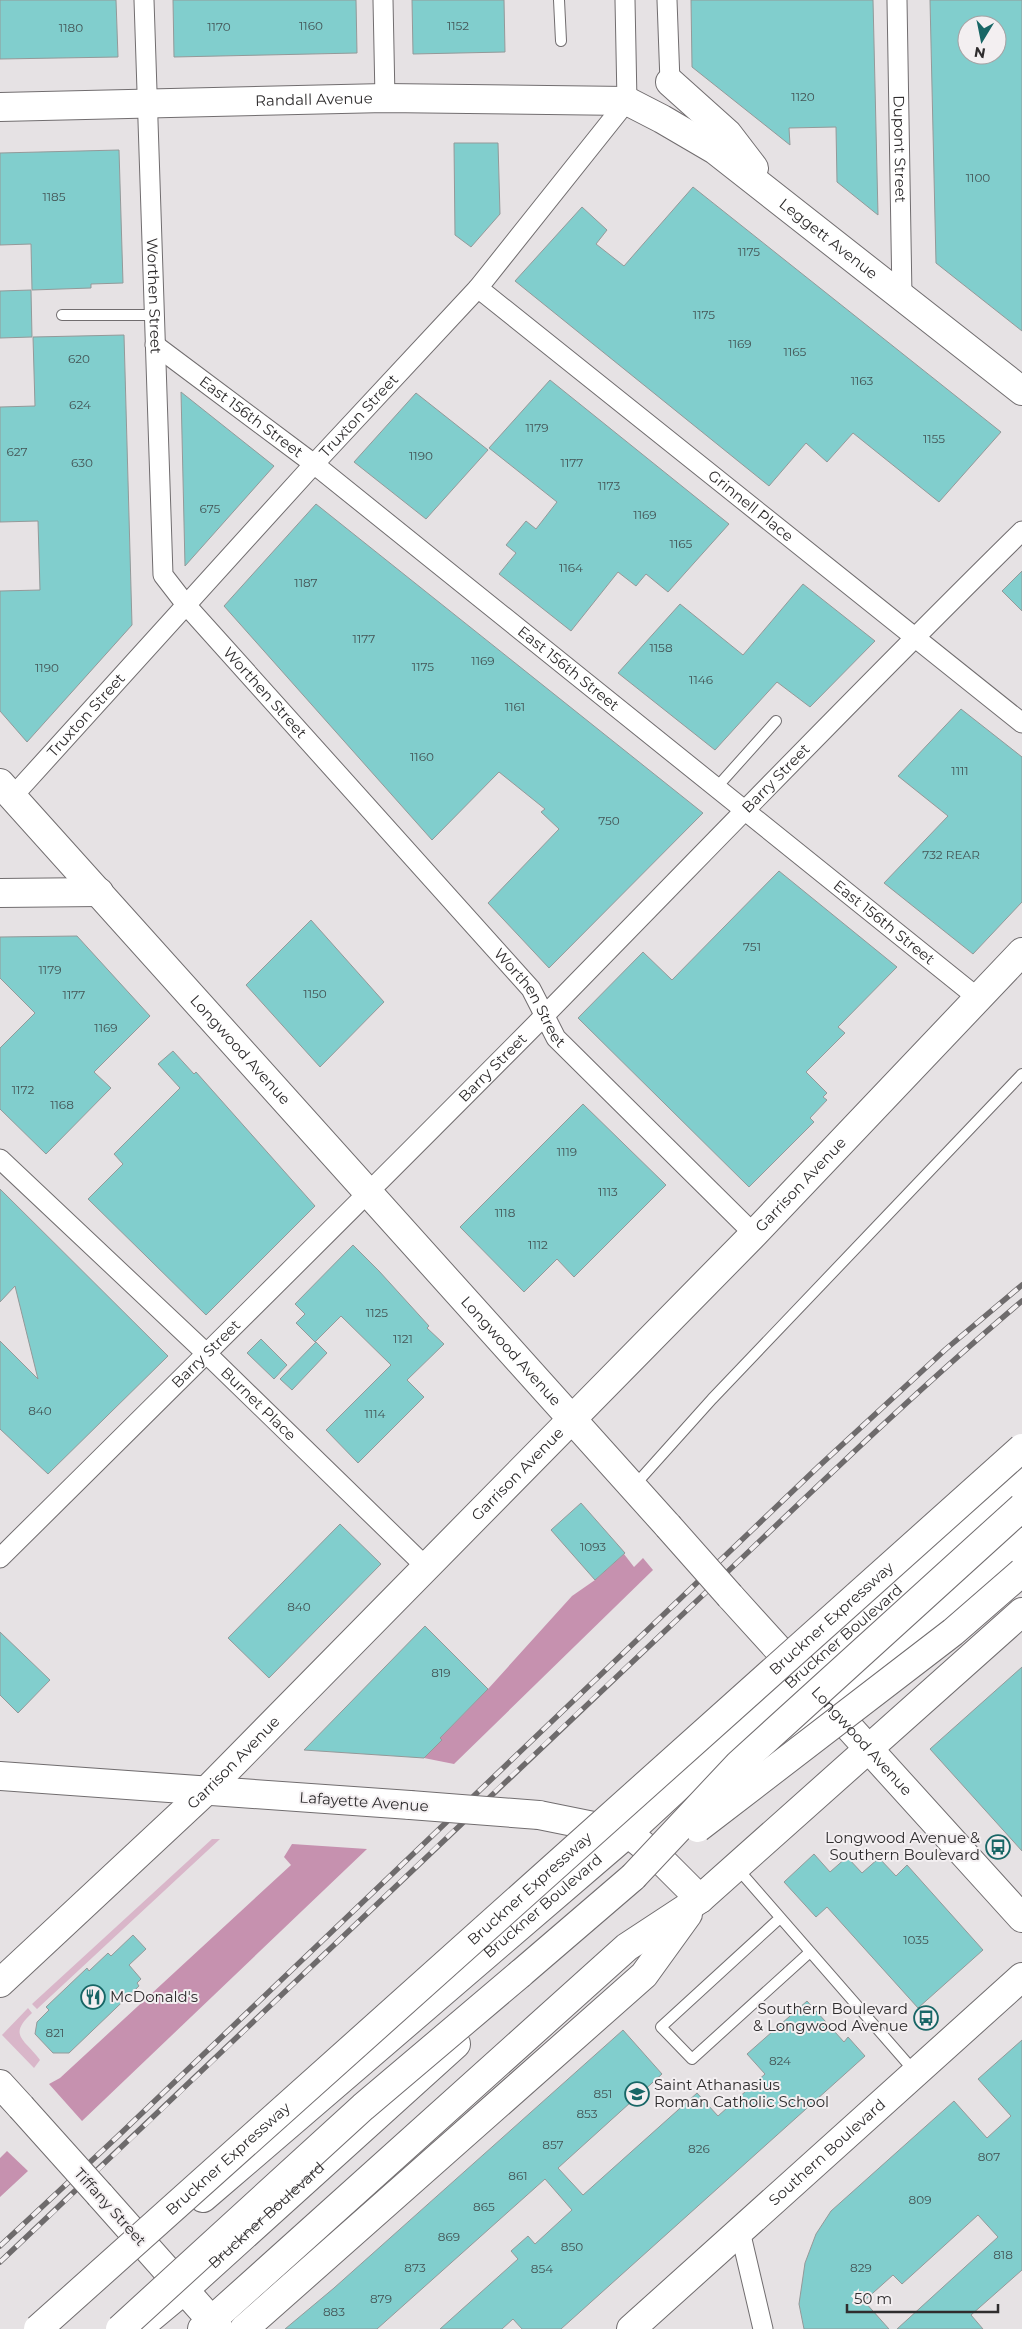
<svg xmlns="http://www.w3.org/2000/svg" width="1022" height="2329" viewBox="0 0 1022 2329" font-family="Montserrat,sans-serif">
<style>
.green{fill:#d9b6c9}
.forest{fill:#c691af}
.building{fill:#81cecd;stroke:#949999;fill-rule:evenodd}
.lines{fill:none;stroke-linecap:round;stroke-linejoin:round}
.lane-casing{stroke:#716d6f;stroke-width:12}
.street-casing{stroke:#716d6f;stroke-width:21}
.secondary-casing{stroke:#716d6f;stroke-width:30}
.highway-casing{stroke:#716d6f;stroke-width:30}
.lane{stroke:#fff;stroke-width:10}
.street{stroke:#fff;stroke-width:19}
.secondary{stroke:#fff;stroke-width:28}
.highway{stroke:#fff;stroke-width:28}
.rail-casing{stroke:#6e6b6c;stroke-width:5.5}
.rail{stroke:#f3eff1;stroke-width:4;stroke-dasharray:11;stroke-linecap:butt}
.secondary-bridge-casing{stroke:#716d6f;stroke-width:30;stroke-linecap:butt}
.highway-bridge-casing{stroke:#716d6f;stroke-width:30;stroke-linecap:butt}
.secondary-bridge{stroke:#fff;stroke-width:28}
.highway-bridge{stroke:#fff;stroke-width:28}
.labels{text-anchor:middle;stroke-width:4;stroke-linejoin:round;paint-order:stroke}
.number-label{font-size:12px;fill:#445556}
.street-label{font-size:15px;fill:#2f2d2e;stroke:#f3eff1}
.poi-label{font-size:15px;fill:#2f2d2e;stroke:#f3eff1;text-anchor:end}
</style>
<rect width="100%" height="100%" fill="#e6e2e4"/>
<!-- green -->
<path class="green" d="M212 1839H220L37 2009 32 2004Z
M28 2008 32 2013C7 2036 25 2039 40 2060L34 2068 2 2035Z"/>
<!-- forest -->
<path class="forest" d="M624 1554 634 1567 643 1558 653 1570 454 1764 424 1758 442 1740 440 1738 488 1689 572 1596 595 1580Z
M292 1844 367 1849 82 2121 49 2084 60 2078 291 1865 284 1857Z
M7 2151 28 2171 0 2197V2158Z"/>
<!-- building -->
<path class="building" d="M0 0H116L118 57 0 59Z
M173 0H356L357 53 174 57Z
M412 0H504L505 52 413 54Z
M691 0H873L878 215 837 182 836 127 789 128 790 145 692 67Z
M930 0H1022V331L936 263ZM967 25H997V55H967Z
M454 143H498L500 214 471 247 455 235Z
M119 150 123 283 91 284V288L32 290 31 244 0 245V153Z
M693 187 1001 432 939 502 853 433 827 462 806 443 769 486 515 281 582 207 607 230 596 244 624 266Z
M31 290 32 337 0 338V291Z
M124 335 132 625 27 742 0 711V591L40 590 38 521 0 522V407L35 406 33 337Z
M550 380 729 524 668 592 646 574 636 586 618 572 571 631 499 574 516 553 506 545 526 521 536 529 557 502 489 448Z
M181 392 274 466 185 566Z
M416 393 488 450 426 519 354 462Z
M316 504 703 813 549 968 488 903 559 829 541 812 545 809 499 772 432 840 224 606Z
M1022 571V611L1002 591Z
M803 584 875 641 810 707 777 682 715 750 618 673 680 604 743 655Z
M961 709 1022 757V902L973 954 884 883 948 816 898 776Z
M779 871 897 967 838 1027 845 1033 806 1072 827 1093 823 1097 827 1100 810 1118 814 1122 749 1187 578 1018 643 952 672 980Z
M311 920 384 1002 320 1067 246 985Z
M77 936 150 1016 94 1072 111 1088 46 1154 0 1109V1048L35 1013 0 978V937Z
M173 1051 194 1074 196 1072 315 1206 206 1315 88 1199 123 1164 114 1154 180 1088 158 1064Z
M583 1104 666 1185 574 1277 557 1259 524 1292 460 1227Z
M0 1189 168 1356 48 1474 0 1429V1341L38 1379 15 1286 0 1302Z
M353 1245 379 1271 429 1326 427 1328 444 1344 407 1380 424 1397 358 1463 326 1430 391 1365 341 1316 315 1342 296 1323 305 1314 295 1304Z
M261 1339 287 1365 274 1379 247 1353Z
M316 1342 327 1353 292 1390 280 1379Z
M581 1503 625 1553 595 1580 551 1530Z
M340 1524 381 1564 269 1678 228 1638Z
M425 1626 488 1689 440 1738 442 1740 424 1758 304 1750Z
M0 1632 50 1680 18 1713 0 1695Z
M1022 1667V1851L930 1749Z
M814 1854 830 1872 847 1857 862 1873 879 1858 896 1876 907 1865 983 1950 918 2008 827 1907 816 1917 784 1882Z
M133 1935 146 1949 129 1965 141 1979 137 1983 139 1986 69 2053H53L35 2034 37 2022 49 2010 46 2007 87 1968 89 1971 108 1953 111 1956Z
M807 2001 844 2042 848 2037 865 2056 561 2329H522L513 2319 502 2329H440L518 2259 511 2251 528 2236 535 2244 572 2210 545 2179 377 2329H285L334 2288 623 2030 662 2074 558 2168 583 2195 697 2093 718 2116 765 2074 747 2054Z
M1022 2040V2270L971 2315 983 2329H897L998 2237 978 2215 902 2284 893 2275 864 2301 889 2329H804L799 2304 805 2263 816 2234 831 2211 954 2101 987 2138 1011 2116 978 2079Z"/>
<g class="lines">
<!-- lane casing -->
<g class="lane-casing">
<path id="lane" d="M559 0 561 41
M62 315H154
M717 787 776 721
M634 1486 712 1399 1022 1074
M737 1868 915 2072
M780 1918 661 2027 692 2059 810 1952"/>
</g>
<!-- street casing -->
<g class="street-casing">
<g id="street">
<path id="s1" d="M144 0 163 575 187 606 531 989 556 1038 754 1234"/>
<path d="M383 0 385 98"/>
<path d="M667 0 670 82"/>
<path id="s2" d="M897 0 902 297"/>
<path id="s3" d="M478 288 1022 723"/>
<path id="s4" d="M155 345 314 464 978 998"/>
<path id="s5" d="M13 796 314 464 478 288 627 101 625 0"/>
<path id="s6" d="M0 1159 207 1354 427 1568"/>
<path id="s7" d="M0 1558C183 1377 366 1196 547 1013 705 852 861 689 1022 531"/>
<path d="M740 2231 763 2329"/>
</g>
</g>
<!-- secondary casing -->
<g class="secondary-casing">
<g id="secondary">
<path d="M670 82 728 134 754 168"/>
<path id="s8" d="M0 107 385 98 627 101 662 119 715 150 1022 391"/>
<path id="s9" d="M0 783 668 1526"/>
<path d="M0 893 99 892"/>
<path id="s10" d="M730 1596 1022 1918"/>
<path d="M770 1760 830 1704 921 1633 1022 1542"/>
<path d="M0 1776 410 1805"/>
<path d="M539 1815 628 1833 661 1860 700 1899"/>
<path id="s11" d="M0 1983 207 1790 754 1234 1022 952"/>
<path d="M0 2084 21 2107"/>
<path d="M100 2195 219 2329"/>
<path id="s12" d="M203 2198 628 1833 801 1673 884 1602 1022 1475"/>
<path id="s13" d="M142 2325 184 2290 456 2044"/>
<path d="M202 2329 627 1947 700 1899 1022 1612"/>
<path d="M244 2329 644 1975 688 1914"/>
<path id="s14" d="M631 2329 1022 1977"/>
</g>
</g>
<!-- highway casing -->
<g class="highway-casing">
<path id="highway" d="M520 1974 633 1877"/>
</g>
<!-- lane -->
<use href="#lane" class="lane"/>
<!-- street -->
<use href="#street" class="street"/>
<!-- secondary -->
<use href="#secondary" class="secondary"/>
<!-- highway -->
<use href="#highway" class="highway"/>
<!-- rail casing -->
<g class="rail-casing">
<path id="rail" d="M0 2246 117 2137 818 1467 946 1349 1022 1285
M0 2262C223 2053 442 1840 665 1631 783 1520 898 1406 1022 1301"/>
</g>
<!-- rail -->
<use href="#rail" class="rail"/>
<!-- secondary-bridge casing -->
<g class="secondary-bridge-casing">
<path id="secondary-bridge" d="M668 1526 730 1596
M410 1805 539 1815
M21 2107 100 2195"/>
</g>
<!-- highway-bridge casing -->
<g class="highway-bridge-casing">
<g id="highway-bridge">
<path d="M698 1828 953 1632 1022 1572"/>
<path d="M633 1877 739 1764 1022 1507"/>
<path id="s15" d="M38 2329 1022 1448"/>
<path d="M120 2329 363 2107 520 1974"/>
</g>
</g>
<!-- secondary-bridge -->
<use href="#secondary-bridge" class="secondary-bridge"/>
<!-- highway-bridge -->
<use href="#highway-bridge" class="highway-bridge"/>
</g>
<!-- icons -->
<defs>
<g id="bus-ring" transform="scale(1.25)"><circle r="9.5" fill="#f3eff1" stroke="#186666" stroke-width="1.5"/><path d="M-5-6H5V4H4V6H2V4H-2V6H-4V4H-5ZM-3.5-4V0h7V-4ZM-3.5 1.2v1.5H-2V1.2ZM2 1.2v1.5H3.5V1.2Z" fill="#186666"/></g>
<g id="restaurant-ring" transform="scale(1.25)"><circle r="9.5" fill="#f3eff1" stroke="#186666" stroke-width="1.5"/><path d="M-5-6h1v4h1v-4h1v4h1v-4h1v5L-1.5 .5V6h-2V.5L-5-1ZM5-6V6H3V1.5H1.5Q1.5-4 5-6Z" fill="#186666"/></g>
<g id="school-ring" transform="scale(1.25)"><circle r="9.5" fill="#f3eff1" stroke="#186666" stroke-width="1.5"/><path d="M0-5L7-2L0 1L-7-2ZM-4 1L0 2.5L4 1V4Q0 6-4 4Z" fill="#186666"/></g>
</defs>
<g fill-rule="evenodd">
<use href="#bus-ring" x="998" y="1847"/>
<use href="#restaurant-ring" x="93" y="1997"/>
<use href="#bus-ring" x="926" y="2018"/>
<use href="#school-ring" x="637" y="2094"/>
</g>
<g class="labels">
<!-- number labels -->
<g class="number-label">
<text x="311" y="30">1160</text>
<text x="458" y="30">1152</text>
<text x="219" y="31">1170</text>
<text x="71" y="32">1180</text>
<text x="803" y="101">1120</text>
<text x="978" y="182">1100</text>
<text x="54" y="201">1185</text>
<text x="749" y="256">1175</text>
<text x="704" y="319">1175</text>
<text x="740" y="348">1169</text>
<text x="795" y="356">1165</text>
<text x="79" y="363">620</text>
<text x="862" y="385">1163</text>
<text x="80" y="409">624</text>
<text x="537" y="432">1179</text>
<text x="934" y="443">1155</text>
<text x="17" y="456">627</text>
<text x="421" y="460">1190</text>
<text x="82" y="467">630</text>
<text x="572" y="467">1177</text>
<text x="609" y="490">1173</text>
<text x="210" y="513">675</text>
<text x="645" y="519">1169</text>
<text x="681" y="548">1165</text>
<text x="571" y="572">1164</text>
<text x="306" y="587">1187</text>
<text x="364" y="643">1177</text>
<text x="661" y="652">1158</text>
<text x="483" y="665">1169</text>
<text x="423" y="671">1175</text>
<text x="47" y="672">1190</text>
<text x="701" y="684">1146</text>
<text x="515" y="711">1161</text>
<text x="422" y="761">1160</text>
<text x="960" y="775">1111</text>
<text x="609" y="825">750</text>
<text x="951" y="859">732 REAR</text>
<text x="752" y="951">751</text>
<text x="50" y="974">1179</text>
<text x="315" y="998">1150</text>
<text x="74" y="999">1177</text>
<text x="106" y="1032">1169</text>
<text x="23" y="1094">1172</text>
<text x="62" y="1109">1168</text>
<text x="567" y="1156">1119</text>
<text x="608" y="1196">1113</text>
<text x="505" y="1217">1118</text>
<text x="538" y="1249">1112</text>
<text x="377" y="1317">1125</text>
<text x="403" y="1343">1121</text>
<text x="40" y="1415">840</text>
<text x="375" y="1418">1114</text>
<text x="593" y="1551">1093</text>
<text x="299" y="1611">840</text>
<text x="441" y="1677">819</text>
<text x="916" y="1944">1035</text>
<text x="55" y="2037">821</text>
<text x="780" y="2065">824</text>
<text x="603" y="2098">851</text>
<text x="587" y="2118">853</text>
<text x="553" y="2149">857</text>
<text x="699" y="2153">826</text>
<text x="989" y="2161">807</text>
<text x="518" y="2180">861</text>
<text x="920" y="2204">809</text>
<text x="484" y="2211">865</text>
<text x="449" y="2241">869</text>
<text x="572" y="2251">850</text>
<text x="1003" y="2259">818</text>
<text x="415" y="2272">873</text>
<text x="861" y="2272">829</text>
<text x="542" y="2273">854</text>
<text x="381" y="2303">879</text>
<text x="334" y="2316">883</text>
</g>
<!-- street labels -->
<g class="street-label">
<text dy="5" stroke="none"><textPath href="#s8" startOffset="314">Randall Avenue</textPath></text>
<text dy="5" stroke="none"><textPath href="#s2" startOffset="149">Dupont Street</textPath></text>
<text dy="5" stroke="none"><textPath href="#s8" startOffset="872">Leggett Avenue</textPath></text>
<text dy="5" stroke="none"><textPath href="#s1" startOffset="296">Worthen Street</textPath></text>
<text dy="5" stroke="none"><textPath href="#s5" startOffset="514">Truxton Street</textPath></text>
<text dy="5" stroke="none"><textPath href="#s4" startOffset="120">East 156th Street</textPath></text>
<text dy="5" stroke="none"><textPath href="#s3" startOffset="349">Grinnell Place</textPath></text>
<text dy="5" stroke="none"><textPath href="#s4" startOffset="525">East 156th Street</textPath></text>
<text dy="5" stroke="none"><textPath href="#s1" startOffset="731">Worthen Street</textPath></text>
<text dy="5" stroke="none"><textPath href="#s5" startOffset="109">Truxton Street</textPath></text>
<text dy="5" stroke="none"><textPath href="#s7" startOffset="1100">Barry Street</textPath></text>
<text dy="5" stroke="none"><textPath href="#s4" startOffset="930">East 156th Street</textPath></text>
<text dy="5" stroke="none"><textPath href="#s1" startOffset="1136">Worthen Street</textPath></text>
<text dy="5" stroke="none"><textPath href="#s9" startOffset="359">Longwood Avenue</textPath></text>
<text dy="5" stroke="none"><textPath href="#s7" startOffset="695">Barry Street</textPath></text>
<text dy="5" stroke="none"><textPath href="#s11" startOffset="1131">Garrison Avenue</textPath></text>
<text dy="5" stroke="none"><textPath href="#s9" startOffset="764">Longwood Avenue</textPath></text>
<text dy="5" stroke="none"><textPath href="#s7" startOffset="290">Barry Street</textPath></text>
<text dy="5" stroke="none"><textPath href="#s6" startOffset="356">Burnet Place</textPath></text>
<text dy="5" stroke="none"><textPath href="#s11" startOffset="726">Garrison Avenue</textPath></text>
<text dy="5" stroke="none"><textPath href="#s15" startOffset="1065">Bruckner Expressway</textPath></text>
<text dy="5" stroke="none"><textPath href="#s12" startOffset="852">Bruckner Boulevard</textPath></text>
<text dy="5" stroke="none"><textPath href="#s10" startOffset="196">Longwood Avenue</textPath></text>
<text dy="5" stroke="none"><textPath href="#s11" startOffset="321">Garrison Avenue</textPath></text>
<text transform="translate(364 1802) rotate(4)" y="5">Lafayette Avenue</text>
<text dy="5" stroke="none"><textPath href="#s15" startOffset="660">Bruckner Expressway</textPath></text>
<text dy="5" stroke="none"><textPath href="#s12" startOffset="448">Bruckner Boulevard</textPath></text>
<text dy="5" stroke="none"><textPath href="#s14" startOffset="264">Southern Boulevard</textPath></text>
<text dy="5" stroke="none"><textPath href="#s15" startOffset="255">Bruckner Expressway</textPath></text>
<text transform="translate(110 2207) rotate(48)" y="5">Tiffany Street</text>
<text dy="5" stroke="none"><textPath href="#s13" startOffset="166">Bruckner Boulevard</textPath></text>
</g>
<!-- poi labels -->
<g class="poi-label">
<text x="980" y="1843">Longwood Avenue &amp;<tspan x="980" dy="17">Southern Boulevard</tspan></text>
<text x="110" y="2002" text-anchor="start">McDonald's</text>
<text x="908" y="2014">Southern Boulevard<tspan x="908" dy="17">&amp; Longwood Avenue</tspan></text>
<text x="654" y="2090" text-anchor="start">Saint Athanasius<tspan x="654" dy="17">Roman Catholic School</tspan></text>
</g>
</g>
<!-- north arrow -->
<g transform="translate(982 40) rotate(190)"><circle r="24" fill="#f3eff1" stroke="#a5a1a3"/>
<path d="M0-4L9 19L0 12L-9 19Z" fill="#186666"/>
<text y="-8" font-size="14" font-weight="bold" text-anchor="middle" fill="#2f2d2e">N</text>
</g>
<!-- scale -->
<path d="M847 2304v8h151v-8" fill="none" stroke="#2f2d2e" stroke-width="2.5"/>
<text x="854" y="2304" font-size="15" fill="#2f2d2e" stroke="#f3eff1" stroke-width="4" paint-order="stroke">50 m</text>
</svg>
